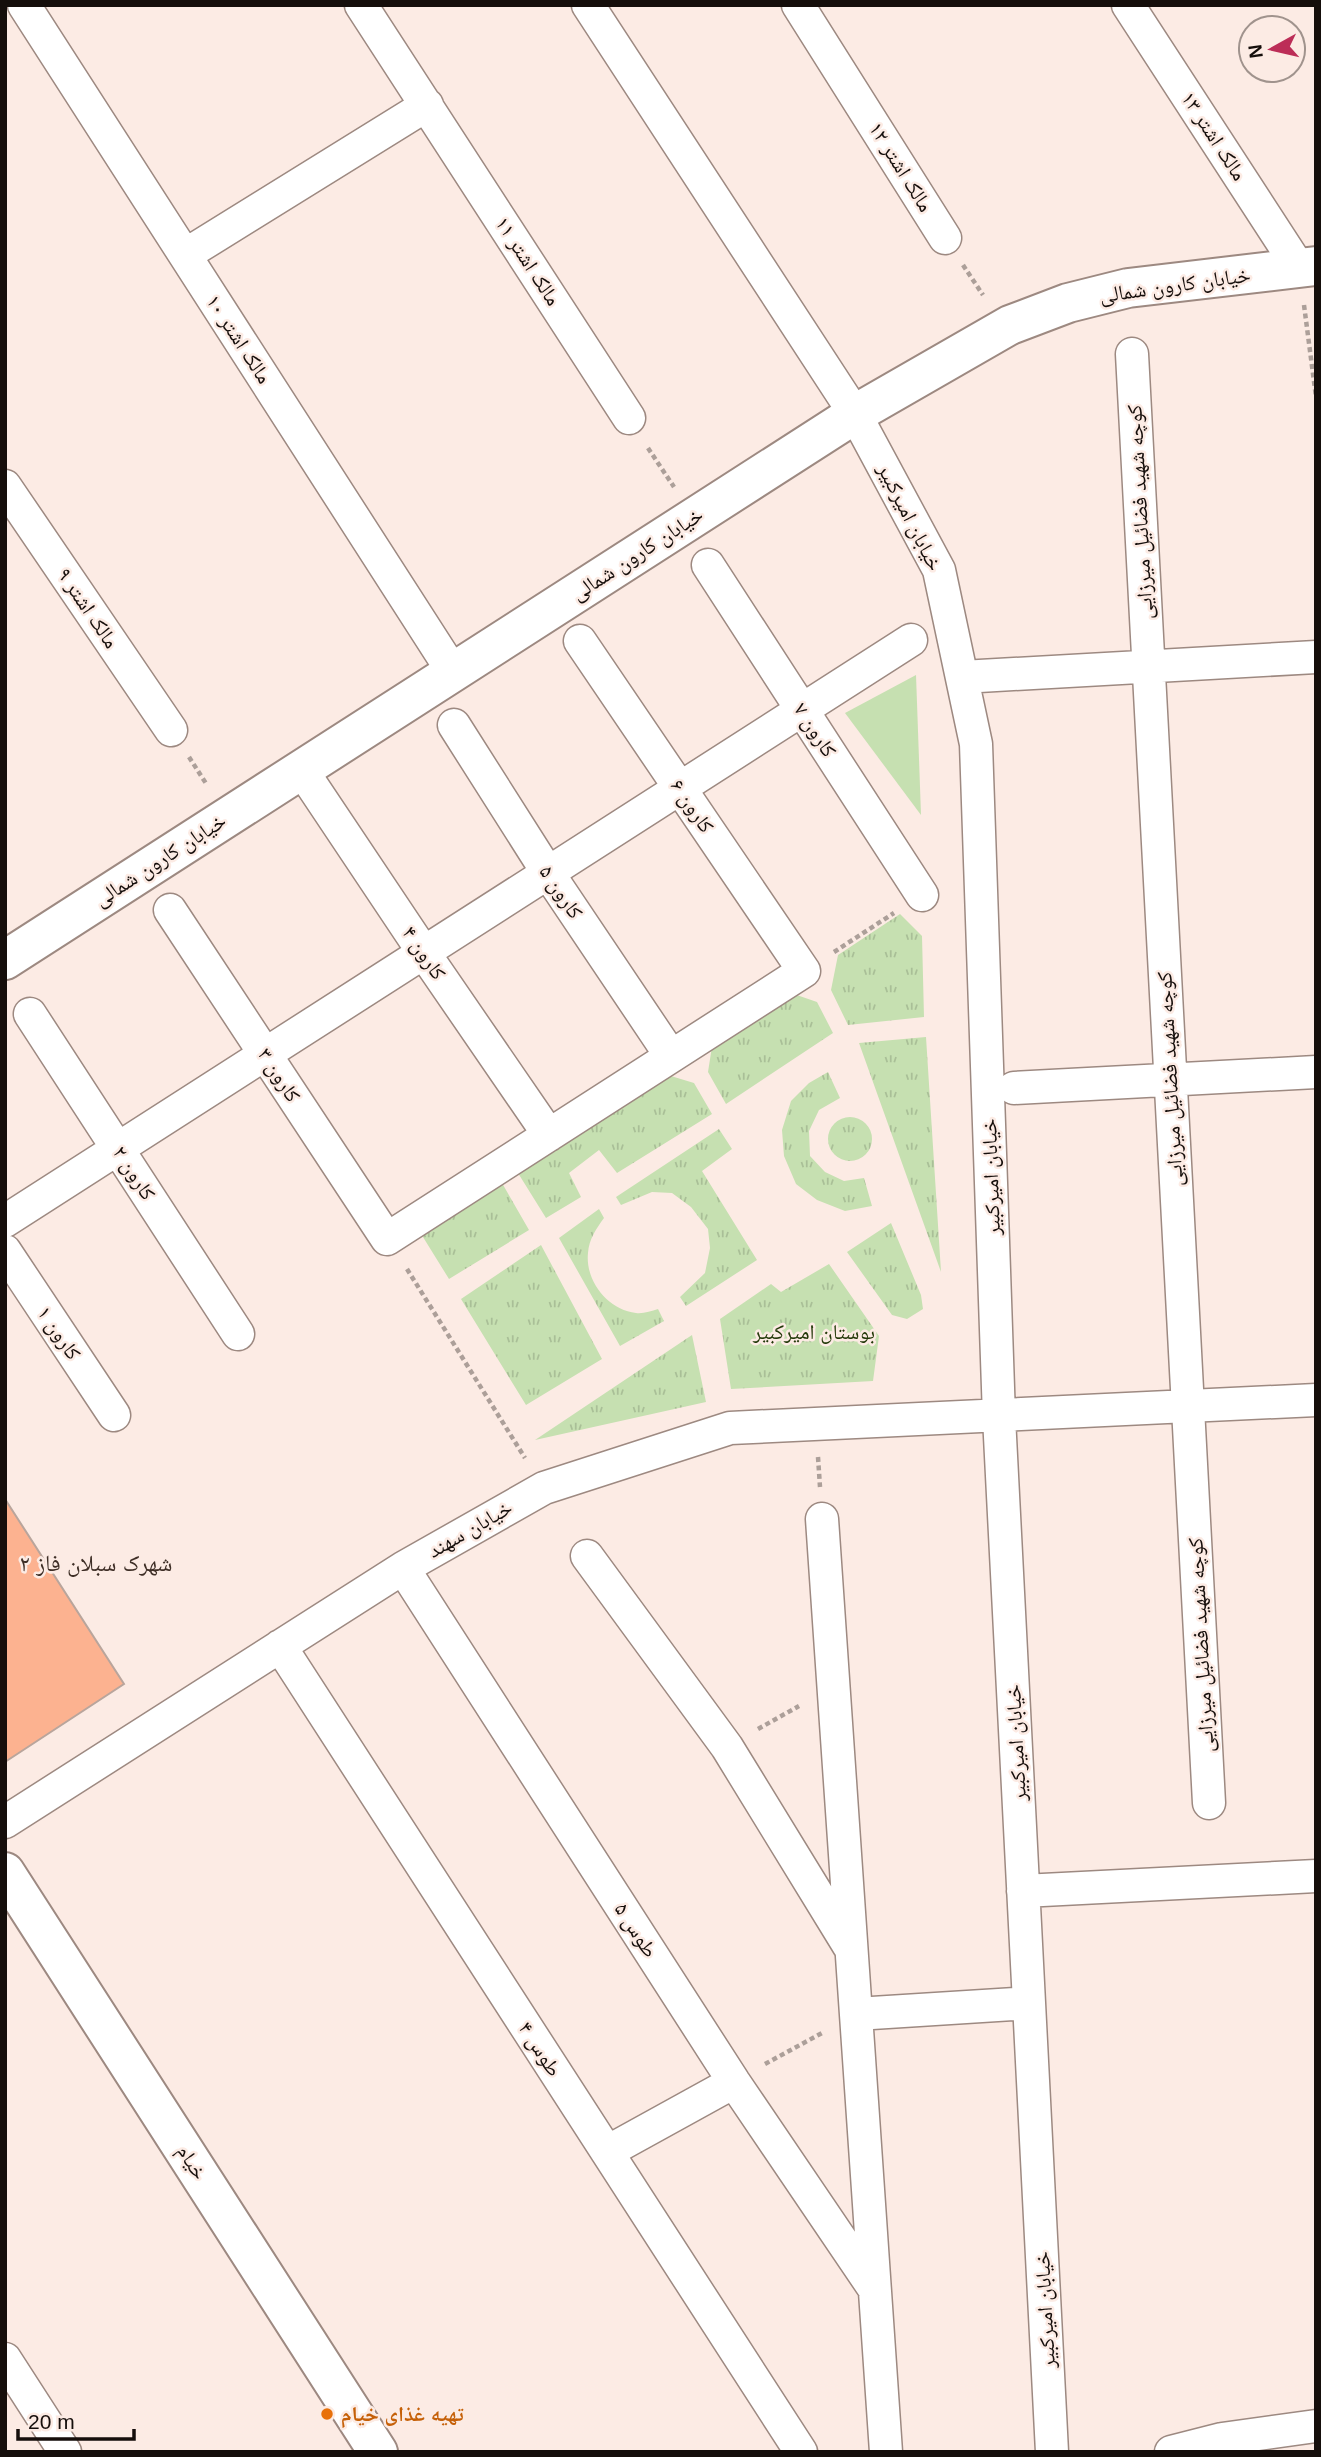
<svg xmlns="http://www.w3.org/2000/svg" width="1321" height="2457" viewBox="0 0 1321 2457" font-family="Helvetica,'Noto Naskh Arabic',sans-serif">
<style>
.grass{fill:#c6e0b1}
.park{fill:url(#park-tufts)}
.building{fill:#fcb290;stroke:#b9a59c;stroke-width:2}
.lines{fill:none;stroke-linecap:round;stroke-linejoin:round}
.minor-casing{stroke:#9d8981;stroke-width:35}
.tertiary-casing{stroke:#9d8981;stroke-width:42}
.path{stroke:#ac9f99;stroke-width:4.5;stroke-dasharray:5 3.5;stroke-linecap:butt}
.minor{stroke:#fff;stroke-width:32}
.tertiary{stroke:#fff;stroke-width:38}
.food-dot{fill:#e8710a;stroke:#fcebe4;stroke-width:2.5}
.labels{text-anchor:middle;stroke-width:5;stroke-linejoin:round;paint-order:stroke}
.street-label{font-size:21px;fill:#150e0b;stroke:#fcebe4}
.park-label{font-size:21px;fill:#223808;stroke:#fcebe4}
.food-label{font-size:21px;font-weight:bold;fill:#c56008;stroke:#fcebe4;text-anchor:start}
.neighbourhood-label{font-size:23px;fill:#3e2e26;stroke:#fcebe4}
</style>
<defs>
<pattern id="park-tufts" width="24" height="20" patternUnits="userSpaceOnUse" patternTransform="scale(1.75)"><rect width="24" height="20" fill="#c6e0b1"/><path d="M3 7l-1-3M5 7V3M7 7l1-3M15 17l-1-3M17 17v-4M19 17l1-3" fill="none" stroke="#a9bf97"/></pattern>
</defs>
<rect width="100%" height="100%" fill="#fcebe4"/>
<!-- grass -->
<path class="grass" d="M916 675 921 815 845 713Z"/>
<!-- park -->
<path class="park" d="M900 914 922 936 924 1017 848 1025 831 990 838 955Z
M788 992 817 1002 833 1033 726 1104 708 1072 713 1040Z
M926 1037 941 1272 859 1043Z
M828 1072 840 1098 819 1110 809 1131 810 1156 825 1172 844 1181 864 1178 872 1206 845 1211 817 1200 796 1184 784 1156 782 1130 791 1101 809 1083Z
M661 1073 694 1083 712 1114 617 1173 599 1150 569 1173 581 1197 546 1218 513 1165Z
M828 1139a22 22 0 1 1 44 0a22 22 0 1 1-44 0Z
M719 1129 732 1149 702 1171 757 1260 686 1306 680 1297 705 1273 710 1248 708 1229 691 1207 672 1193 652 1192 621 1205 616 1197Z
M498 1176 529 1230 449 1279 418 1229Z
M599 1209 604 1218C596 1229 589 1239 588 1253 585 1281 608 1310 636 1313 643 1314 651 1311 658 1309L664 1321 620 1346 559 1238Z
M891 1223 921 1295 923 1309 907 1319 892 1315 847 1252Z
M541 1245 602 1359 526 1405 461 1299Z
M829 1264 879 1336 873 1381 731 1389 720 1319 771 1284 781 1292Z
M692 1335 706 1402 535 1440Z"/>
<!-- building -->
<path class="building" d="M5 1499 124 1684 5 1762Z"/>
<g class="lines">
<!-- minor casing -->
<g class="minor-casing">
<path id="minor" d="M24 5 453 672
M361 5 629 418
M588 5 855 414 939 570 976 744 999 1417 1052 2452
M798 5 945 238
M1128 5 1299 268
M185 255 427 105
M1132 354 1209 1803
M5 486 171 730
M708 565 922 895
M962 677 1316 657
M454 725 548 873 671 1056
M301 769 424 953 549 1135
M170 910 387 1239 804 971 580 641
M30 1014 238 1334
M1014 1088 1316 1072
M5 1221 911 640
M5 1251 114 1415
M822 1519 886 2452
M587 1556 727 1747 849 1946
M403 1568 734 2082 873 2287
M280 1646 801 2452
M5 1822 403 1568 544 1488 730 1428 1316 1400
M1023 1891 1316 1876
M856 2014 1029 2003
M607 2152 734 2082
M5 2359 65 2452
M1171 2452 1222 2439 1316 2426"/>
</g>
<!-- tertiary casing -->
<g class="tertiary-casing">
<path id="tertiary" d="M5 960 855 414 1010 325 1068 303 1128 288 1316 266
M5 1872 378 2452"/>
</g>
<!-- path -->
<path class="path" d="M963 265 983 295
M1304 305 1316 397
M648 448 674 487
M189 757 207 785
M834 952 894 913
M407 1269 525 1458
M818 1457 820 1487
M758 1729 799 1706
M765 2064 822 2033"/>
<!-- minor -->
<use href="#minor" class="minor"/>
<!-- tertiary -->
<use href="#tertiary" class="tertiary"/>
</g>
<!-- markers -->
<circle class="food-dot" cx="327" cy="2414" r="7"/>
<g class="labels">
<!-- street labels -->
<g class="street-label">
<text transform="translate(1214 136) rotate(57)" y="7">مالک اشتر ۱۳</text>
<text transform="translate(901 167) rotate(58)" y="7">مالک اشتر ۱۲</text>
<text transform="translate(528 261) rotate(57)" y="7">مالک اشتر ۱۱</text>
<text transform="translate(1175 285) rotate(-8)" y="7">خیابان کارون شمالی</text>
<text transform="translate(239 339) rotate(57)" y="7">مالک اشتر ۱۰</text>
<text transform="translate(1140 512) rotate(-93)" y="7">کوچه شهید فضائیل میرزایی</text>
<text transform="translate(910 517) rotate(63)" y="7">خیابان امیرکبیر</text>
<text transform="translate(637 554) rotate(-33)" y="7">خیابان کارون شمالی</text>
<text transform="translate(88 608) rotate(56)" y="7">مالک اشتر ۹</text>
<text transform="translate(815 730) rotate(57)" y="7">کارون ۷</text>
<text transform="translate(692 806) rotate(56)" y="7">کارون ۶</text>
<text transform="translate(160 860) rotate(-33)" y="7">خیابان کارون شمالی</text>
<text transform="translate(561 892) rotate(56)" y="7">کارون ۵</text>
<text transform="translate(424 953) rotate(56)" y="7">کارون ۴</text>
<text transform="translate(279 1075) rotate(57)" y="7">کارون ۳</text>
<text transform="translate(1170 1079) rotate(-93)" y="7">کوچه شهید فضائیل میرزایی</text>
<text transform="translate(134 1173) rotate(57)" y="7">کارون ۲</text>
<text transform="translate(991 1177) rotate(-92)" y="7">خیابان امیرکبیر</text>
<text transform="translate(59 1333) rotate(56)" y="7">کارون ۱</text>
<text transform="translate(470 1529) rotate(-30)" y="7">خیابان سهند</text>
<text transform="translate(1201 1645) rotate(-93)" y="7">کوچه شهید فضائیل میرزایی</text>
<text transform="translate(1016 1743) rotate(-93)" y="7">خیابان امیرکبیر</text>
<text transform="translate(636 1930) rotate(57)" y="7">طوس ۵</text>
<text transform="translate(540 2049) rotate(57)" y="7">طوس ۴</text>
<text transform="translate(192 2162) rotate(57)" y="7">خیام</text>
<text transform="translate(1045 2310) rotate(-93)" y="7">خیابان امیرکبیر</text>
</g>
<!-- park labels -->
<g class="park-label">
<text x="814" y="1339">بوستان امیرکبیر</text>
</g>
<!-- food labels -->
<g class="food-label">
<text x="341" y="2421">تهیه غذای خیام</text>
</g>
<!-- neighbourhood labels -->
<g class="neighbourhood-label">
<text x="96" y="1571">شهرک سبلان فاز ۲</text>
</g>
</g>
<!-- border -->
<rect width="1321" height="2457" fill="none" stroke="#150e0b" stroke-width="14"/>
<!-- north arrow -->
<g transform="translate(1272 49) rotate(262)"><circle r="33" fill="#fcebe4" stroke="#a0938d" stroke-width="2"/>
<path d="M0-5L12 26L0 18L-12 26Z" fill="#bc2d57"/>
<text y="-10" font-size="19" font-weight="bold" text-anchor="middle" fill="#150e0b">N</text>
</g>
<!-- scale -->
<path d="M18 2429v10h116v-10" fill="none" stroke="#150e0b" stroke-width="3.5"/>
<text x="28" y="2429" font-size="21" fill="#150e0b" stroke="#fcebe4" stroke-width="5" paint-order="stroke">20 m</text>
</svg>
